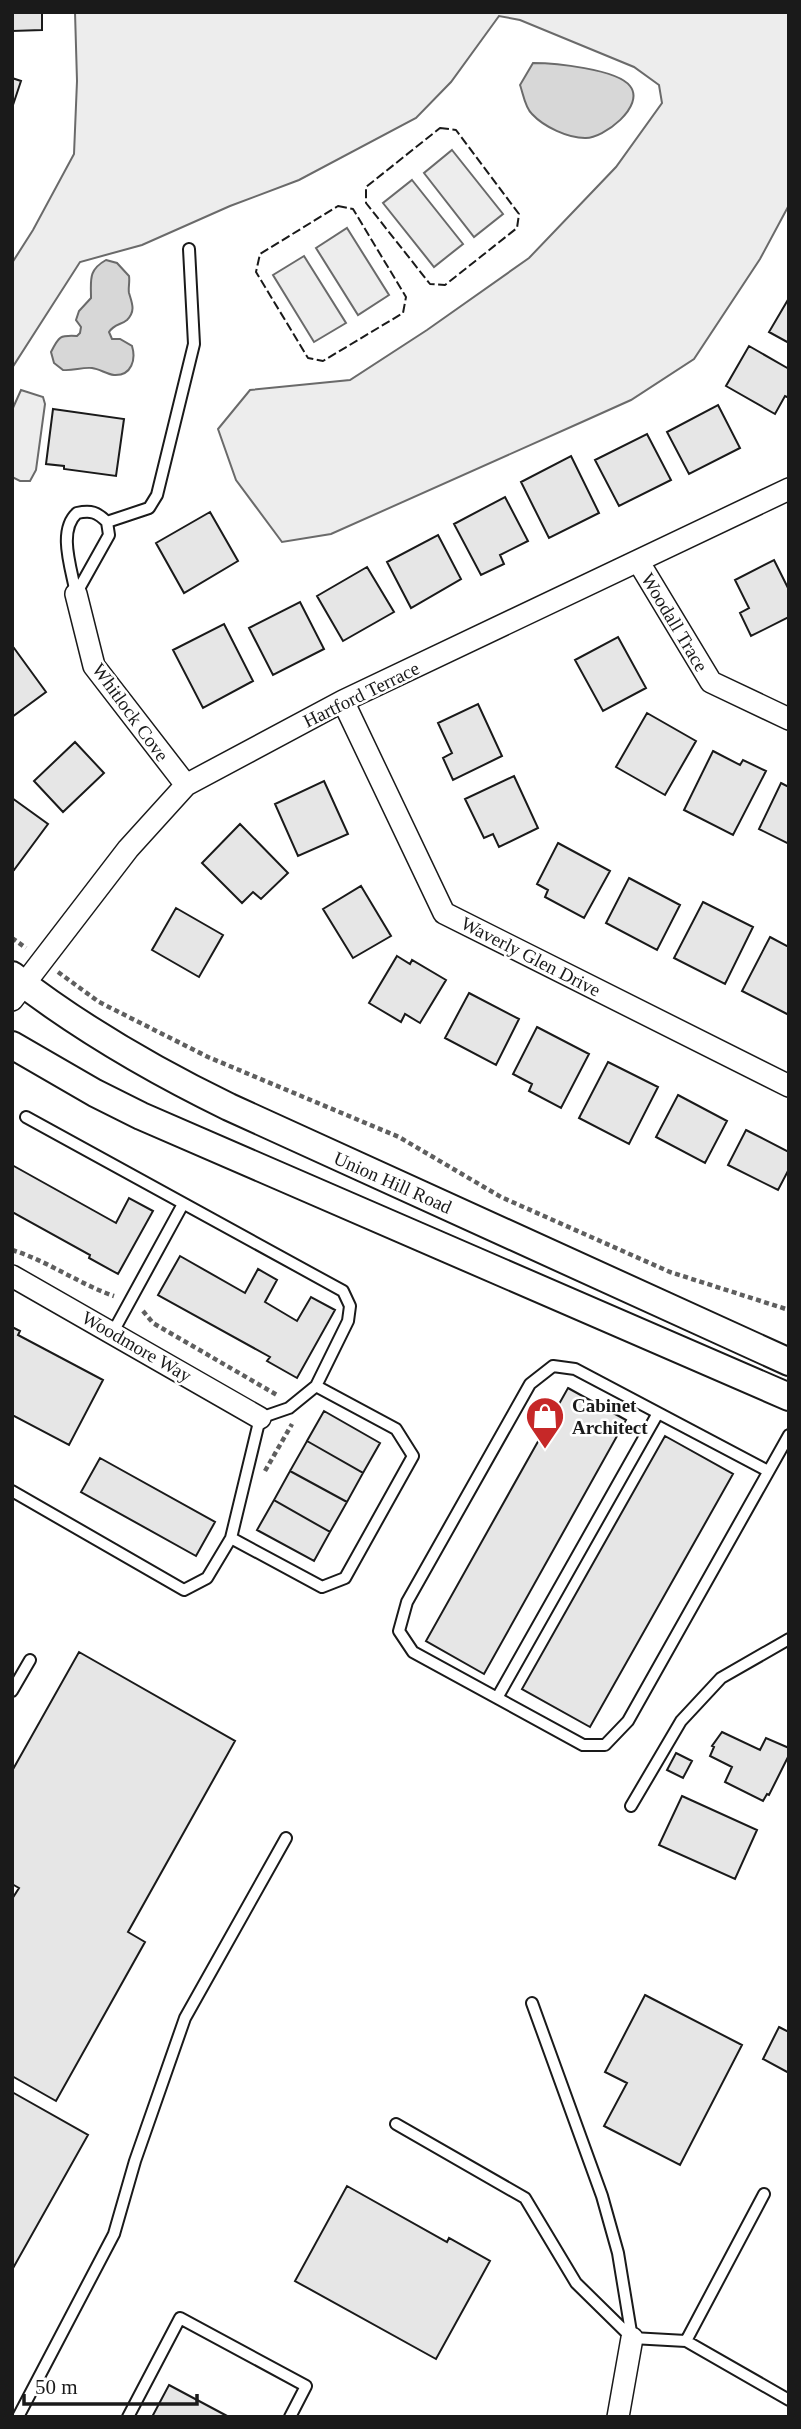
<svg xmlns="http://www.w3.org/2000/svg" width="801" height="2429" viewBox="0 0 801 2429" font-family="'Times New Roman',serif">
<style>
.built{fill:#ededed;stroke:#6a6a6a;stroke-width:2}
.water{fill:#d7d7d7;stroke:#6a6a6a;stroke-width:2}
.building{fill:#e6e6e6;stroke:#1a1a1a;stroke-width:2}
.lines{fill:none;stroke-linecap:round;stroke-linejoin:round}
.service-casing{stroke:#1a1a1a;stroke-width:14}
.minor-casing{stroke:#1a1a1a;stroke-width:24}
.tertiary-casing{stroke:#1a1a1a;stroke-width:30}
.path{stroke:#5f5f5f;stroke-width:4.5;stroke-dasharray:5 3.5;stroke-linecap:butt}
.service{stroke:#fff;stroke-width:10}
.minor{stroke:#fff;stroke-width:21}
.tertiary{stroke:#fff;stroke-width:26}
.fence{stroke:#1a1a1a;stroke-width:2;stroke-dasharray:9 3.5;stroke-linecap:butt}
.labels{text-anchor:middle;stroke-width:5;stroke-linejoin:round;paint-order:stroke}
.street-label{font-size:19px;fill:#1a1a1a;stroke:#fff}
.poi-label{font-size:19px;font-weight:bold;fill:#1a1a1a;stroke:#fff;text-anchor:start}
</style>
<rect width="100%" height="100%" fill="#fff"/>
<!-- built -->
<path class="built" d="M75 12H789V205L760 259 694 359 631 400 582 422 331 534 282 542 236 480 218 429 250 390 350 380 427 330 529 258 616 167 662 103 659 85 634 67 520 20 499 16 451 82 416 118 299 180 230 206 142 245 80 262 12 368V263L33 230 74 154 77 81Z
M452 150 503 214 474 237 424 173Z
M412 180 463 244 434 267 383 203Z
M347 228 389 295 358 315 316 248Z
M304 256 346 323 314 342 273 275Z
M21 390 43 397 45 404 36 470 30 481H20L12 477V410Z"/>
<!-- water -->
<path class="water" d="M533 63C554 63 617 69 630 86 646 106 603 139 585 138 568 138 544 127 532 114 525 108 523 93 520 85Z
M106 260 117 263 129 276C130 282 128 288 129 293 132 303 136 311 127 320 121 325 114 324 109 332L112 339H120L132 346C136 359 132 376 114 375 106 374 100 369 92 368 82 367 73 371 63 370L54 363 51 352C59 336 60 335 77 336L80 333 81 327 76 320 79 311 91 298C91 280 88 270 106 260Z"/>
<!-- building -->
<path class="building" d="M12 12H42V30L12 31Z
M12 78 21 81 12 108Z
M789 298V343L769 332Z
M749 346 789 369V398L785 396 775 414 726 386Z
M718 405 740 448 689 474 667 432Z
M53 409 124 419 116 476 64 469V466L46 464Z
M647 434 671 480 619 506 595 460Z
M571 456 599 513 549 538 521 482Z
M505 497 528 541 500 555 504 564 481 575 454 524Z
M210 512 238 561 184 593 156 543Z
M438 535 461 579 411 608 387 562Z
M774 560 789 590V617L751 636 740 613 749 608 735 580Z
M367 567 394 612 343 641 317 596Z
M300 602 324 649 273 675 249 628Z
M224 624 253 681 203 708 173 650Z
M618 637 646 688 603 711 575 660Z
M14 648 46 692 12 717V649Z
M478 704 502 756 453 780 443 758 452 753 438 723Z
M647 713 696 741 665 795 616 767Z
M75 742 104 773 63 812 34 781Z
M713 751 740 765 743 760 766 771 733 835 684 810Z
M514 776 538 828 499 847 493 834 484 838 465 799Z
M324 781 348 834 298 856 275 804Z
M781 783 789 787V844L759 829Z
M12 798 48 824 14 870 12 869Z
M240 824 288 873 261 899 253 892 242 903 202 863Z
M558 843 610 871 584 918 545 897 548 890 537 884Z
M629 878 680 905 657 950 606 923Z
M361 886 391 936 353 958 323 909Z
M703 902 753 927 725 984 674 958Z
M176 908 223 935 199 977 152 950Z
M770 937 789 947V1015L742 991Z
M397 956 410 964 412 960 446 980 420 1023 405 1014 401 1022 369 1003Z
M469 993 519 1019 496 1065 445 1038Z
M537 1027 589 1054 561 1108 529 1091 532 1084 513 1074Z
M608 1062 658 1087 629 1144 579 1118Z
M678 1095 727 1121 705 1163 656 1137Z
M746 1130 789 1152V1169L778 1190 728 1165Z
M12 1165 116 1223 129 1198 153 1211 118 1274 89 1258 90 1255 12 1212Z
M180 1256 245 1293 258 1269 277 1280 265 1302 297 1321 311 1297 335 1310 297 1378 267 1361 270 1357 158 1295Z
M12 1327 20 1331 18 1335 103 1380 69 1445 12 1415Z
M568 1388 626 1420 484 1674 426 1641Z
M324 1411 380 1443 363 1473 307 1441Z
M665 1436 733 1474 590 1727 522 1689Z
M307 1441 363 1473 347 1502 290 1471Z
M100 1458 215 1522 196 1556 81 1492Z
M290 1471 347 1502 330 1532 274 1500Z
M274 1500 330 1532 314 1561 257 1530Z
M79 1652 235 1741 128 1932 145 1942 56 2101 12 2076V1899L19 1888 12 1884V1771Z
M722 1732 760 1750 766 1738 789 1748V1755L769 1795 767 1794 763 1801 725 1782 732 1767 710 1756 714 1747 712 1746Z
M676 1753 692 1761 683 1778 667 1770Z
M682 1796 757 1830 735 1879 659 1845Z
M645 1995 742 2045 680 2165 604 2126 627 2083 605 2072Z
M779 2027 789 2032V2073L763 2059Z
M12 2092 88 2135 12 2270Z
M347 2186 447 2242 449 2238 490 2261 436 2359 295 2281Z
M169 2385 229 2417H152Z"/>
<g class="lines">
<!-- service casing -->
<g class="service-casing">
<path id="service" d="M76 594 109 535 107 522 149 508 157 495 194 344 189 249
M76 594C72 570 57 531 77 513 91 510 97 512 107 522
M113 1332 183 1204
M768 1471 575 1369 553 1366 530 1384 407 1602 399 1631 413 1652 583 1745H605L628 1721 789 1435
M12 1491 184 1590 207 1578 231 1538 322 1587 345 1578 413 1456 396 1429 316 1386 348 1321 350 1306 343 1291 26 1117
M231 1538 260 1418 289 1408 316 1386
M12 1691 30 1660
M497 1698 658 1413
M631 1806 681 1721 721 1678 789 1639
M532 2003 602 2196 618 2253 632 2338
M396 2124 525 2198 576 2283 632 2338 686 2341 789 2400
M686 2341 764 2194
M18 2417 114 2234 135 2161 185 2018 286 1838
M128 2417 180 2318 306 2386 290 2417"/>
</g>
<!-- minor casing -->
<g class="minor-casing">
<path id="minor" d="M638 561 711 682 789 719
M76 594 94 666 186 785
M343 701 444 913 789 1086
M12 1000 128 849 186 785 343 701 789 489
M12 1276 260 1418
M618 2417 632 2338"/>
</g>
<!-- tertiary casing -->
<g class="tertiary-casing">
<path id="tertiary" d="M12 975C79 1027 153 1070 229 1107L789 1362
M12 1045 95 1093 141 1116 789 1397"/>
</g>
<!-- path -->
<path class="path" d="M12 938 26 948
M58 972 99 1002 208 1057 399 1137 501 1197 670 1272 789 1310
M12 1250C48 1261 79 1284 114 1296
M143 1311 153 1323 277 1395
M265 1471 292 1424"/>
<!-- service -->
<use href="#service" class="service"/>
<!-- minor -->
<use href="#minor" class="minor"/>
<!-- tertiary -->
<use href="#tertiary" class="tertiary"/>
<!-- fence -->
<path class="fence" d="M440 128 456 130 519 214 517 228 445 285 430 284 366 203V187Z
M338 206 353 209 406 297 403 313 323 361 308 358 256 272 260 254Z"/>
</g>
<!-- icons -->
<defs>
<g id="shop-pin" transform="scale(2.0125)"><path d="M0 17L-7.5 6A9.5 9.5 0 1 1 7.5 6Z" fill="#c62828" stroke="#fff"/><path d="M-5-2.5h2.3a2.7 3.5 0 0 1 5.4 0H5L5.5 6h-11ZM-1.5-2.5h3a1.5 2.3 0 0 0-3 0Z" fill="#fff"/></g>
</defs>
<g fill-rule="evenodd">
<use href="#shop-pin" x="545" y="1416"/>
</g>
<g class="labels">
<!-- street labels -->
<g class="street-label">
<text transform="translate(675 622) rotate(59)" y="7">Woodall Trace</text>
<text transform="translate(361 694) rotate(-26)" y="7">Hartford Terrace</text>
<text transform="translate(131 712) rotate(54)" y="7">Whitlock Cove</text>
<text transform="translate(531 956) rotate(27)" y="7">Waverly Glen Drive</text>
<text transform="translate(393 1182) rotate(24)" y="7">Union Hill Road</text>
<text transform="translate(137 1346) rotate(30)" y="7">Woodmore Way</text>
</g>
<!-- poi labels -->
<g class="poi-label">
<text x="572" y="1412">Cabinet<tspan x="572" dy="22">Architect</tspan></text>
</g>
</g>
<!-- border -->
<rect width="801" height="2429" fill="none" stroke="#1a1a1a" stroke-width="28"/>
<!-- scale -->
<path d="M24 2394v10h173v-10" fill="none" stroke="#1a1a1a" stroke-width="3.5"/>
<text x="35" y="2394" font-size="21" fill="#1a1a1a" stroke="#ffffff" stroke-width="5" paint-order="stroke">50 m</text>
</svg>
